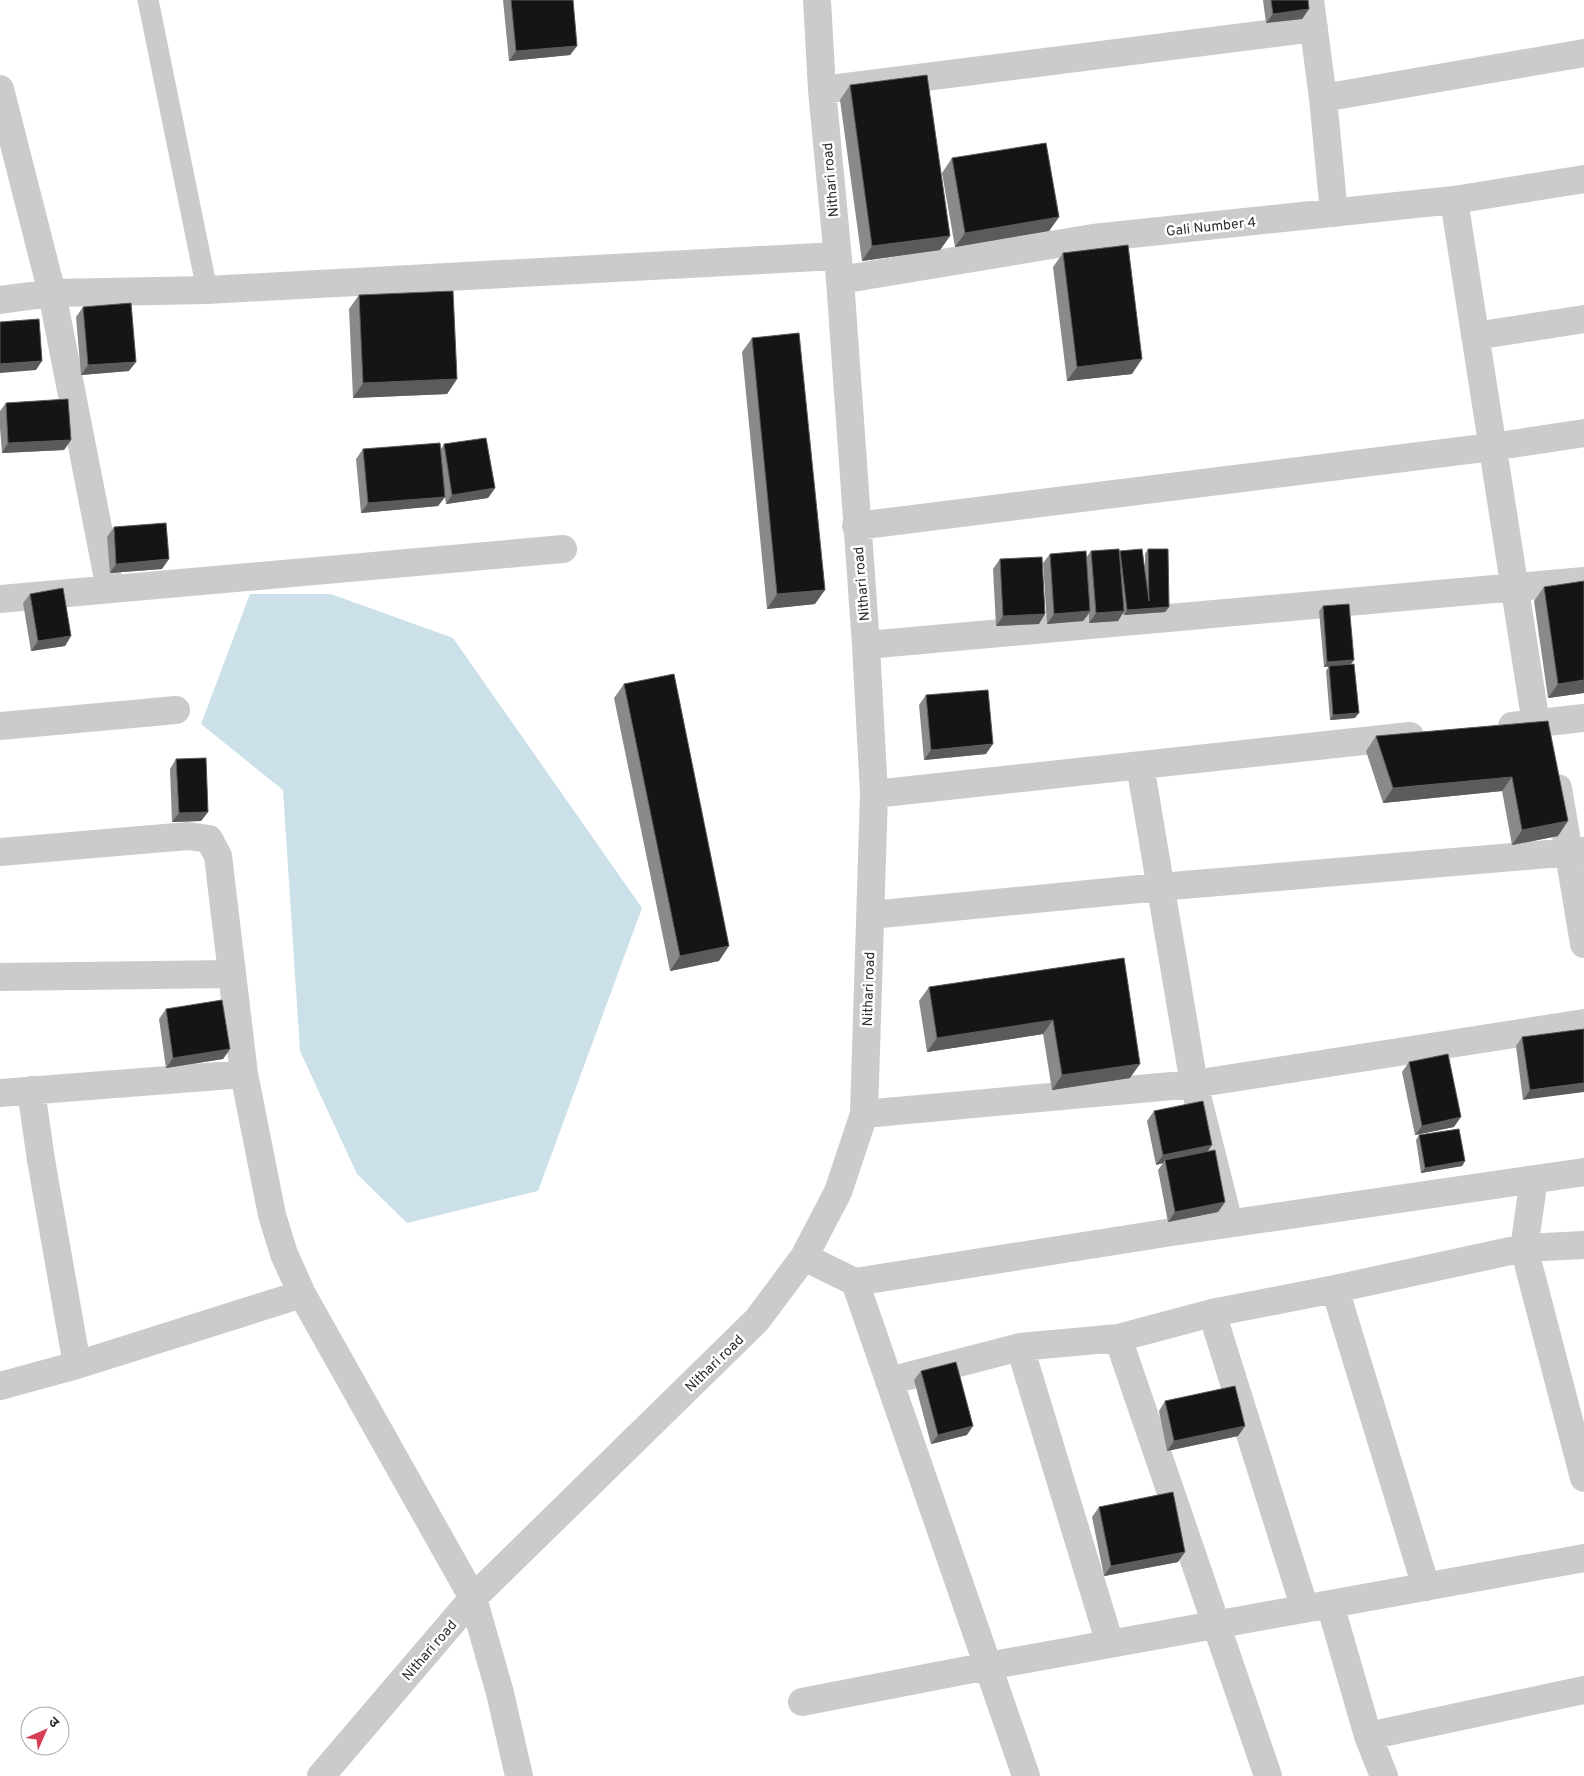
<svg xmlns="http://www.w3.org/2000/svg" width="1584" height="1776" viewBox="0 0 1584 1776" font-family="Overpass,'Noto Sans Devanagari',sans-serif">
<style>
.water{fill:#cbe0e9}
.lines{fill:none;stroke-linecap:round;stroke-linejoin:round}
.lane{stroke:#cbcbcb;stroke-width:21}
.street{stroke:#cbcbcb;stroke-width:28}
.wall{fill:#8a8a8a}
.shaded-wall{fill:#5b5b5b}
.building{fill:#151515;stroke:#5b5b5b}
.labels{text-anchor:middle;stroke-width:5;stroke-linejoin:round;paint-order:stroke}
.street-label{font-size:14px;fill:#2e2e2e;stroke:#fff}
</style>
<rect width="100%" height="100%" fill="#fff"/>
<!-- water -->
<path class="water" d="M250 594H331L453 638 642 908 538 1191 407 1223 357 1174 300 1051 283 790 201 724Z"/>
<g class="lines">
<!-- lane -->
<path class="lane" d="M148 0 207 290"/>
<!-- street -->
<path class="street" d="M1310 0 1323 98 1334 213
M0 89 52 293 110 589
M822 90 1314 28
M1323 98 1584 53
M1454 200 1536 724
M840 280 1093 238 1454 200 1584 179
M0 300 52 293 207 290 836 256
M1475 336 1584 319
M856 526 1492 447 1584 433
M0 599 563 549
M866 645 1584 581
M0 726 176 710
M1512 726 1584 718
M1140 765 1194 1084 1229 1223
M1558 788 1584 944
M874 794 1410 736
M0 852 188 836 209 839 218 856 244 1074 272 1215 284 1254 302 1294 473 1598 500 1693 519 1776
M871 915 1160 887 1584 851
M0 977 232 974
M31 1090 41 1160 77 1365
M0 1093 244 1074
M864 1114 1194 1084 1584 1023
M1534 1179 1524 1248 1584 1478
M804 1257 855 1282 1026 1776
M855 1282 1172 1232 1584 1172
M1335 1289 1426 1587
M1212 1313 1305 1609
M1118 1338 1268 1776
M1020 1347 1110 1644
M889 1381 1020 1347 1118 1338 1212 1313 1335 1289 1524 1248 1584 1245
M0 1386 77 1365 302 1294
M1330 1604 1368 1736 1384 1776
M802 1702 988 1666 1584 1558
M1368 1736 1584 1690
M321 1776 473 1598 757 1320 804 1257 838 1192 864 1114 874 794 866 645 840 280 822 90 817 0"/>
</g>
<!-- wall -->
<path class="wall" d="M503 0H573L577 46 570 55 509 61Z
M1263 0H1308L1309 9 1302 19 1266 23Z
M850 85 950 236 940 250 862 261 840 100Z
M952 158 1059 217 1049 231 955 247 942 173Z
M1063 253 1132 374 1067 381 1053 267Z
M359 295 457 379 447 394 353 398 349 309Z
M83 307 129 371 81 375 76 317Z
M752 338 815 604 767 609 742 352Z
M6 403 71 440 64 450 2 453 0 428V411Z
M444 444 495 488 488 498 446 504 445 497 438 506 361 513 356 459 363 449H441Z
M114 527 162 569 110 573 107 537Z
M1148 549 1169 607 1165 612 1124 615 1123 613 1118 621 1089 623V614L1083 621 1047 624 1043 563 1050 554 1086 558 1091 551 1120 552 1145 573V554Z
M1000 559 1039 624 996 626 993 569Z
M1544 587 1584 693 1548 698 1534 601Z
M30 594 71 636 65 646 31 651 23 603Z
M1323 606 1354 660 1351 664 1355 718 1330 720 1326 671 1329 666 1324 667 1319 611Z
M624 684 719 961 670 971 614 698Z
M926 695 986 754 924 760 919 705Z
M1548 721 1558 836 1512 845 1502 791 1383 803 1366 751 1376 736Z
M176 759 208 812 201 821 172 822 170 769Z
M1124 958 1130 1078 1052 1090 1043 1034 927 1052 919 1001 929 987Z
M166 1009 230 1049 223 1059 166 1068 159 1019Z
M1584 1029 1523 1100 1516 1046 1522 1037Z
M1409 1062 1454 1127 1415 1135 1402 1072Z
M1154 1111 1208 1152 1225 1202 1218 1212 1168 1222 1158 1170 1163 1163 1156 1165 1147 1121Z
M1419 1135 1465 1161 1462 1166 1421 1173 1416 1140Z
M921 1371 967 1435 931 1444 914 1380Z
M1165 1401 1245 1426 1238 1436 1167 1451 1159 1411Z
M1099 1507 1178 1562 1104 1576 1092 1517Z"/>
<!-- shaded-wall -->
<path class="shaded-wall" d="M1309 9 1302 19 1266 23 1273 14Z
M577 46 570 55 509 61 516 51Z
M1059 217 1049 231 955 247 965 233Z
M950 236 940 250 862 261 872 246Z
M1142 359 1132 374 1067 381 1077 367Z
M42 361 36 370 0 373V364Z
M136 362 129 371 81 375 88 365Z
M457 379 447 394 353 398 363 383Z
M71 440 64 450 2 453 8 443Z
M495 488 488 498 446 504 452 495Z
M445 497 438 506 361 513 368 503Z
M169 559 162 569 110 573 116 564Z
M825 590 815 604 767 609 777 594Z
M1169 607 1165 612 1124 615 1127 610Z
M1090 611 1083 621 1047 624 1054 614Z
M1124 611 1118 621 1089 623 1096 613Z
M1045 614 1039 624 996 626 1003 616Z
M71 636 65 646 31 651 38 641Z
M1354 660 1350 665 1324 667 1327 662Z
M1584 680V693L1548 698 1558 684Z
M1359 713 1355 718 1330 720 1333 715Z
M993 744 986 754 924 760 931 750Z
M1512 777 1502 791 1383 803 1393 788Z
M208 812 201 821 172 822 179 813Z
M1568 821 1558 836 1512 845 1522 830Z
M729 946 719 961 670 971 680 956Z
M1053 1020 1043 1034 927 1052 937 1038Z
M230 1049 223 1059 166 1068 173 1058Z
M1140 1064 1130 1078 1052 1090 1062 1075Z
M1584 1083V1092L1523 1100 1530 1090Z
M1461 1117 1454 1127 1415 1135 1422 1126Z
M1212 1145 1206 1154 1165 1160 1163 1163 1156 1165 1163 1155Z
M1465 1161 1462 1166 1421 1173 1425 1168Z
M1225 1202 1218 1212 1168 1222 1175 1212Z
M973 1426 967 1435 931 1444 938 1435Z
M1245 1426 1238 1436 1167 1451 1174 1441Z
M1185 1552 1178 1562 1104 1576 1111 1566Z"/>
<!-- building -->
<path class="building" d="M511 0H573L577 46 516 51Z
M1271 0H1308L1309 9 1273 14Z
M927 75 950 236 872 246 850 85Z
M1046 143 1059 217 965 233 952 158Z
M1128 245 1142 359 1077 367 1063 253Z
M453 291 457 379 363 383 359 295Z
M131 303 136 362 88 365 83 307Z
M39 319 42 361 0 364V322Z
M799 333 825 590 777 594 752 338Z
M68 399 71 440 8 443 6 403Z
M486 438 495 488 452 495 444 444Z
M440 443 445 497 368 503 363 449Z
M166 523 169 559 116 564 114 527Z
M1119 549 1124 611 1096 613 1091 551Z
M1142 549 1149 601 1148 549H1168L1169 607 1127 610 1120 551Z
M1086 551 1090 611 1054 614 1050 554Z
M1042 557 1045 614 1003 616 1000 559Z
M1584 581V680L1558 684 1544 587Z
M63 588 71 636 38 641 30 594Z
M1349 604 1354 660 1327 662 1323 606Z
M1354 664 1359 713 1333 715 1329 666Z
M674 674 729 946 680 956 624 684Z
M988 690 993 744 931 750 926 695Z
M1548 721 1568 821 1522 830 1512 777 1393 788 1376 736Z
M206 758 208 812 179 813 176 759Z
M1124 958 1140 1064 1062 1075 1053 1020 937 1038 929 987Z
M222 1000 230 1049 173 1058 166 1009Z
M1584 1029V1083L1530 1090 1522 1037Z
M1448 1054 1461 1117 1422 1126 1409 1062Z
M1203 1101 1212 1145 1163 1155 1154 1111Z
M1459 1129 1465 1161 1425 1168 1419 1135Z
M1215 1150 1225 1202 1175 1212 1165 1160Z
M956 1362 973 1426 938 1435 921 1371Z
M1235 1386 1245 1426 1174 1441 1165 1401Z
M1173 1492 1185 1552 1111 1566 1099 1507Z"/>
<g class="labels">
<!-- street labels -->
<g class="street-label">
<text transform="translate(830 180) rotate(-95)" y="5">Nithari road</text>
<text transform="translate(1211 226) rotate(-6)" y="5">Gali Number 4</text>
<text transform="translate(861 584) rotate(-95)" y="5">Nithari road</text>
<text transform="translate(868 989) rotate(-88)" y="5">Nithari road</text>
<text transform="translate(714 1363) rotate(-44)" y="5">Nithari road</text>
<text transform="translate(429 1650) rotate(-49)" y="5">Nithari road</text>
</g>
</g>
<!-- north arrow -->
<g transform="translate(45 1731) rotate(45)"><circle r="24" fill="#ffffff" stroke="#ababab"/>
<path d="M0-4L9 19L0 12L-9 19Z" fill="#d73e58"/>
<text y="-8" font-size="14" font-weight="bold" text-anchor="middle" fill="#2e2e2e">उ</text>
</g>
</svg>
